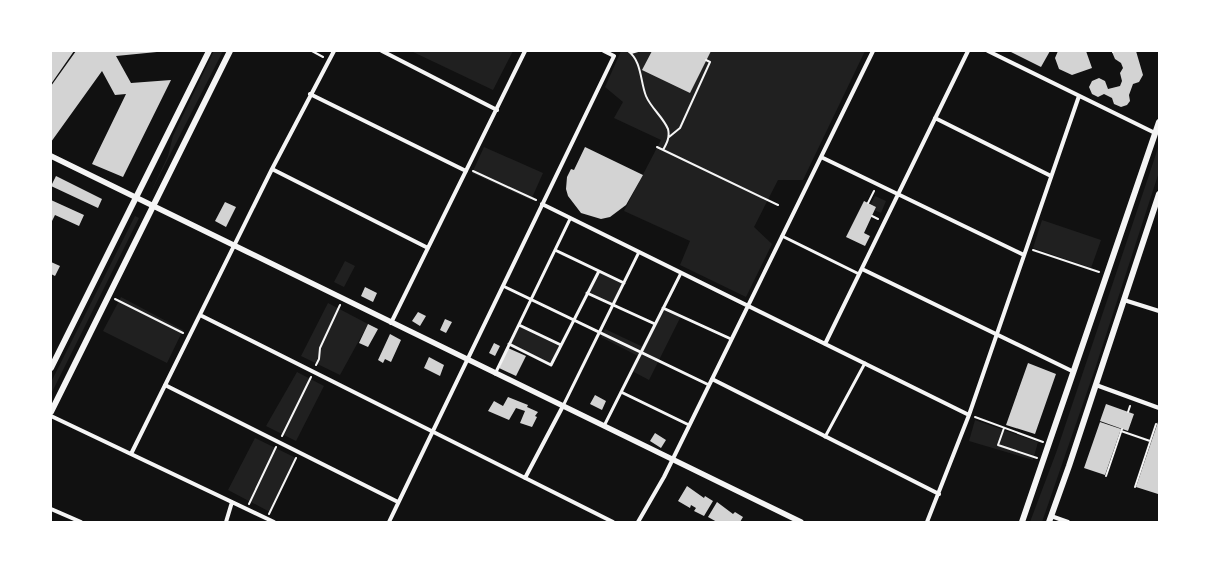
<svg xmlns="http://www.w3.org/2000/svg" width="1210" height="573" viewBox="0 0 1210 573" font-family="Lato,sans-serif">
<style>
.green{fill:#202020}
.building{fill:#d3d3d3}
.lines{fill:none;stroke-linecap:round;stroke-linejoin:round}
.path{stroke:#f5f5f5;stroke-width:2}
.pedestrian{stroke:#f5f5f5;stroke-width:3}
.minor{stroke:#f5f5f5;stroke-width:4}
.tertiary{stroke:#f5f5f5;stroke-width:5.5}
.secondary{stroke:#f5f5f5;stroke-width:6}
</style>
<rect width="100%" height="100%" fill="#111"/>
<!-- green -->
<path class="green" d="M214 51H223L150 194 168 156 173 136Z
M411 51H513L493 90Z
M621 51H865L803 180H778L754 227 772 244 746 297 680 265 690 241 624 211 661 140 614 118 623 102 605 87Z
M1159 145V172L1095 369 1042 522H1030L1056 453Z
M484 147 543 173 531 200 472 173Z
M875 196 886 201 881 213 874 210 876 207 871 204Z
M135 216 139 218 51 394V382Z
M1042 220 1101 240 1091 268 1033 248Z
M345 261 355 266 344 287 334 282Z
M599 271 624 283 613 305 587 293Z
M121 297 183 330 167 363 103 331Z
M328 303 368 324 340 375 301 356Z
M663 308 681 316 649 380 632 371 638 356 601 337 605 329 643 347Z
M519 326 559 345 551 365 511 344Z
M297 372 324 386 296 441 266 426Z
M975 420 1038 442 1033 460 969 441Z
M255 438 296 458 270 512 228 490Z"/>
<!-- building -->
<path class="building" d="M53 51H74L51 84V53Z
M76 51H167L116 56 131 83 171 80 123 177 92 164 126 94 115 95 102 71 51 142V86Z
M652 51H711L690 93 642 70Z
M1009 51H1050L1041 67Z
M1058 51H1086L1092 68 1072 75 1059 69 1055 58Z
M1116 51H1136L1143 75 1139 82 1133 84 1129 95 1130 101 1127 105 1121 107 1114 104 1112 98 1104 94 1098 97 1092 94 1089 87 1092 81 1099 78 1105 81 1108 89 1120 86 1122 81 1120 73 1123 68 1121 63 1115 59 1112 52Z
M585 147 643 175 626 205 610 217 601 219 581 213 568 196 566 189 567 177 571 169 574 170Z
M56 176 102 199 98 208 51 186Z
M51 200 84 215 79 226 55 215 51 223Z
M864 201 876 207 864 233 870 236 865 246 846 237Z
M225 202 236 207 226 227 215 221Z
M51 262 60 266 55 276 51 274Z
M365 287 377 293 373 302 361 296Z
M418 312 426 316 420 326 412 321Z
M445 319 452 322 446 333 440 330Z
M368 324 378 329 368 347 359 343Z
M390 334 401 340 391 362 385 359 383 363 378 360Z
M494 343 500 346 495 356 489 353Z
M508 348 526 356 516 376 499 368Z
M429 357 444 365 440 376 424 368Z
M1028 363 1056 374 1035 434 1006 425Z
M595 395 606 401 602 410 590 404Z
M508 397 528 405 527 407 538 412 535 416 537 417 532 427 520 423 525 411 516 408 509 420 488 411 494 401 503 406Z
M1106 404 1134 414 1128 431 1100 421Z
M1100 422 1121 429 1105 475 1084 468Z
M1158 422 1159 490 1158 494 1136 487Z
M655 433 666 440 661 448 650 441Z
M687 486 704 498 705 496 713 501 704 516 694 511 696 508 691 505 690 508 678 501Z
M717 502 733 514 735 512 743 517 740 522H717L708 517Z"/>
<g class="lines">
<!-- path -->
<path class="path" d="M312 51 323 57
M628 51C642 61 640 81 646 96 651 108 663 117 668 129 670 137 667 143 663 150
M1113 51V52
M631 53 638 51
M669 137 680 128 710 62 706 60
M657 147 778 205
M473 171 536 200
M868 203 874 191
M872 216 878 219
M1033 250 1099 272
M115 299 183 333
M316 365 319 359 320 348 340 305
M1128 412 1130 406
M975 417 1043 442
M1004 428 998 445 1037 458
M1121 431 1150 441
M282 436 311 377
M1106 476 1122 429
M1135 487 1156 424
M249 504 276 447
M269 514 296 458"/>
<!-- pedestrian -->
<path class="pedestrian" d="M782 236 859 274
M555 250 624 283
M503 286 709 385
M587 293 655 324
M663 308 731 339
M519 325 561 345
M509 344 551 365 599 271
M495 374 570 219
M621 392 689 425
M563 406 639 252
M604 426 681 273
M825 437 865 363"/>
<!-- minor -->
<path class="minor" d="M382 51 497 110
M988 51 1155 133
M310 94 466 171
M935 118 1051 176
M821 157 1024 255
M272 169 428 248
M542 204 969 415
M862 269 1074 372
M1124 300 1159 311
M200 315 613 522
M391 323 525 51
M825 344 968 51
M712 379 939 494
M165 385 398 502
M1096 385 1159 408
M51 416 274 522
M131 454 272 169 334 51
M525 478 563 406
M51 509 81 522
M1051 516 1068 522
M226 522 232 502
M389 522 614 56 604 51
M638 522 664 477 873 51
M927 522 969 415 1079 96"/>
<!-- tertiary -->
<path class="tertiary" d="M51 156 801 522"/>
<!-- secondary -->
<path class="secondary" d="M51 368 209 51
M51 412 230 51
M1022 522 1159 122
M1049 522 1069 466 1159 194"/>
</g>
<!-- border -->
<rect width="1210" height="573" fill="none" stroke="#ffffff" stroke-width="104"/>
</svg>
